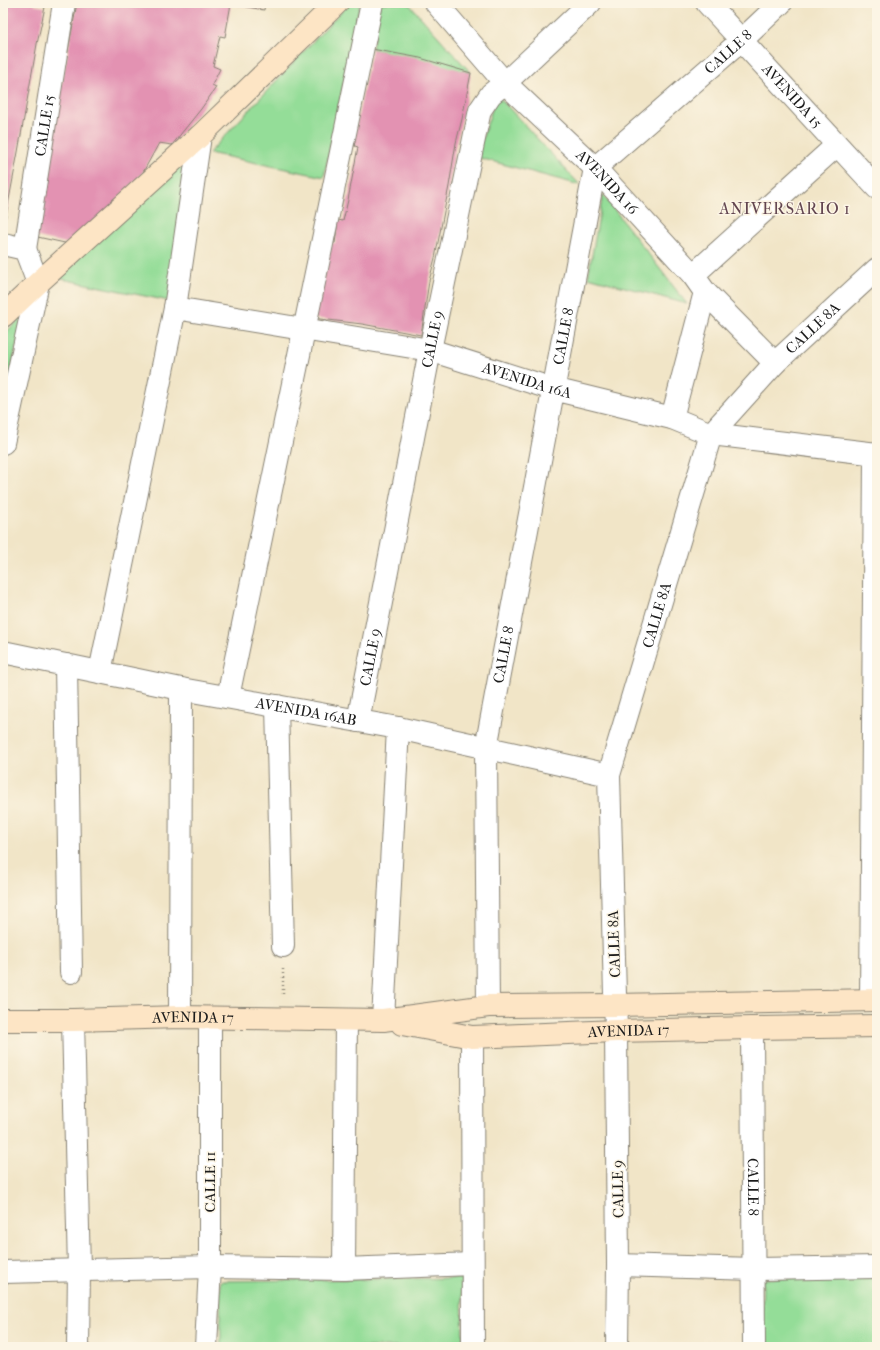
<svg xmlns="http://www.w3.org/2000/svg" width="880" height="1350" viewBox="0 0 880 1350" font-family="'IM FELL French Canon',serif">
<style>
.green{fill:#94dd98;stroke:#587c5a}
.building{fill:#e392b2}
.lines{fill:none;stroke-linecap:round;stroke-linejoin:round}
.street-casing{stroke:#868072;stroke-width:24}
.secondary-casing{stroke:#868072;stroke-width:24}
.path{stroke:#868072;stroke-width:2.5;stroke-dasharray:1 3;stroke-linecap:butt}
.street{stroke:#fff;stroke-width:22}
.secondary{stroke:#fde5c5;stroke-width:22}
.labels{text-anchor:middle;stroke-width:3;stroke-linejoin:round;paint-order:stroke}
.street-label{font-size:15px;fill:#1c1c1c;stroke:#fcf5e5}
.neighbourhood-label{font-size:16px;letter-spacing:1px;fill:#624550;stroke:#fcf5e5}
</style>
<rect width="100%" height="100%" fill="#fcf5e5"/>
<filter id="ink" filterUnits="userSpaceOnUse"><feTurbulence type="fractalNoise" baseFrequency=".025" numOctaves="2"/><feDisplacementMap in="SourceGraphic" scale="8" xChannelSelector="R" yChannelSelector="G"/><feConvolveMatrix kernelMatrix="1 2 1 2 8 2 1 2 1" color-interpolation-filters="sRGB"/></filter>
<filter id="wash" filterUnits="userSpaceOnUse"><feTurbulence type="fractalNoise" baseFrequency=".012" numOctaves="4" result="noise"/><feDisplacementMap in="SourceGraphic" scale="16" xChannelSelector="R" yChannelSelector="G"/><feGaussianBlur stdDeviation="0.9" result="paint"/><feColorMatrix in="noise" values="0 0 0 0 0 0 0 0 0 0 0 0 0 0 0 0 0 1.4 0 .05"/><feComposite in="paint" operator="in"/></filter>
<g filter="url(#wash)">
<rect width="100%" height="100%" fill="#f1e5c7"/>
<!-- green -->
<path class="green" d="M349 3H360L324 177 209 153Z
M380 3H408L471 73 372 49Z
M497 95 580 185 476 157Z
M192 150 169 301 52 277Z
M603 195 687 304 588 277Z
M23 316 3 406V335Z
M877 1276V1347H761L763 1279Z
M462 1278 463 1347H221L220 1281Z"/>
<g id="blocks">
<!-- building -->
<path class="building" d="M3 3H35L34 5 45 7 37 44 18 152 4 226Z
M77 3H265L264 10 231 4 225 37 220 36 213 66 220 69 212 85 216 87 215 89 201 109 172 145 159 143 142 174 74 245 33 236Z
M372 49 420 58 471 73 462 119 456 143 449 186 435 258 429 281 421 335 362 324 312 318 332 243H335L338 220 343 221 348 200 358 147 352 145Z"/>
</g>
</g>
<g filter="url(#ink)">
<use href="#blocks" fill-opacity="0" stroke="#868072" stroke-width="1"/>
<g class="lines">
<!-- street casing -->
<g class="street-casing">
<g id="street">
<path id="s1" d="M436 3 505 83 595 168 693 275 705 292 775 363"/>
<path id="s2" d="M707 3 877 188"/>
<path d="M3 244 25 249 38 283 3 443"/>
<path id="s3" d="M25 249 64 3"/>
<path d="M693 275 837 145"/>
<path id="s4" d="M175 308 430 350 553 389 672 418 711 434 877 454"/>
<path d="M672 418 705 292"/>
<path id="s5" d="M3 652 181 689 398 728 609 775"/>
<path d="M66 665 71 972"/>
<path d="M100 672 175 308 200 136"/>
<path d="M228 697 372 3"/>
<path d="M277 706 283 946"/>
<path id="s6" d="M358 721 430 350 480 110 491 94 505 83 590 3"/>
<path d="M871 1000 875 454"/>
<path id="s7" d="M488 1006 486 748 595 168 742 40 781 3"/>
<path d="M180 1017 181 689"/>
<path d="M73 1020 79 1270 78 1347"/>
<path d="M383 1020 398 728"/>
<path id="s8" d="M752 1028 754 1347"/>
<path d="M472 1037 473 1347"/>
<path d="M618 1265 754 1269 877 1267"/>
<path d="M344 1269 346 1020"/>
<path d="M3 1272 210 1267 344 1269 472 1264"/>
<path d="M206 1347 210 1267V1018"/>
<path id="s9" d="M617 1347 618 1265 616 1031 609 775 711 434 775 363 877 269"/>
</g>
</g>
<!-- secondary casing -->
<g class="secondary-casing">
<g id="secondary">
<path d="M3 316 38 283 200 136 337 3"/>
<path id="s10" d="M3 1020H73L180 1017 383 1020 488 1006 615 1005 877 1000"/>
<path id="s11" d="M402 1024 472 1037 616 1031 752 1028 877 1026"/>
</g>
</g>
<!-- path -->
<path class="path" d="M283 969V996"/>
<!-- street -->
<use href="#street" class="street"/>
<!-- secondary -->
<use href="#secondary" class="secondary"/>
</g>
</g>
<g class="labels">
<!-- street labels -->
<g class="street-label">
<text dy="5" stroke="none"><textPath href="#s7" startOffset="1025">CALLE 8</textPath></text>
<text dy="5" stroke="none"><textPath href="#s2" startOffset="126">AVENIDA 15</textPath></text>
<text dy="5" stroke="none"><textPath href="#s3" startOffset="125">CALLE 15</textPath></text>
<text dy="5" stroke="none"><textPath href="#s1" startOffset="248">AVENIDA 16</textPath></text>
<text dy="5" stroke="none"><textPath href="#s9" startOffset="1075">CALLE 8A</textPath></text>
<text dy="5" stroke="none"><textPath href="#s7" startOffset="677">CALLE 8</textPath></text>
<text dy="5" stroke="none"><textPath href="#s6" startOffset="389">CALLE 9</textPath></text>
<text dy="5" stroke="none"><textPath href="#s4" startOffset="360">AVENIDA 16A</textPath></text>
<text dy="5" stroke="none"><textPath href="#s9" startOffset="739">CALLE 8A</textPath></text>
<text dy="5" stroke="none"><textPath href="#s7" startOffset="353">CALLE 8</textPath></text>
<text dy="5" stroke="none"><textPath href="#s6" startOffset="65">CALLE 9</textPath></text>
<text dy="5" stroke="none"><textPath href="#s5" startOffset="309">AVENIDA 16AB</textPath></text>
<text transform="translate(614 944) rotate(-92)" y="5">CALLE 8A</text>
<text dy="5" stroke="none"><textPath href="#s10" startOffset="190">AVENIDA 17</textPath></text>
<text dy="5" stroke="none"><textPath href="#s11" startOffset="228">AVENIDA 17</textPath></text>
<text transform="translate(210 1182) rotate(-90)" y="5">CALLE 11</text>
<text dy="5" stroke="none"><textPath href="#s8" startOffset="159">CALLE 8</textPath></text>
<text transform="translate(618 1189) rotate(-91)" y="5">CALLE 9</text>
</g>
<!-- neighbourhood labels -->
<g class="neighbourhood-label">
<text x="785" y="214">ANIVERSARIO 1</text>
</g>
</g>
<!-- margin -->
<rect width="880" height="1350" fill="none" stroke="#fcf5e5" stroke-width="16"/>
</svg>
